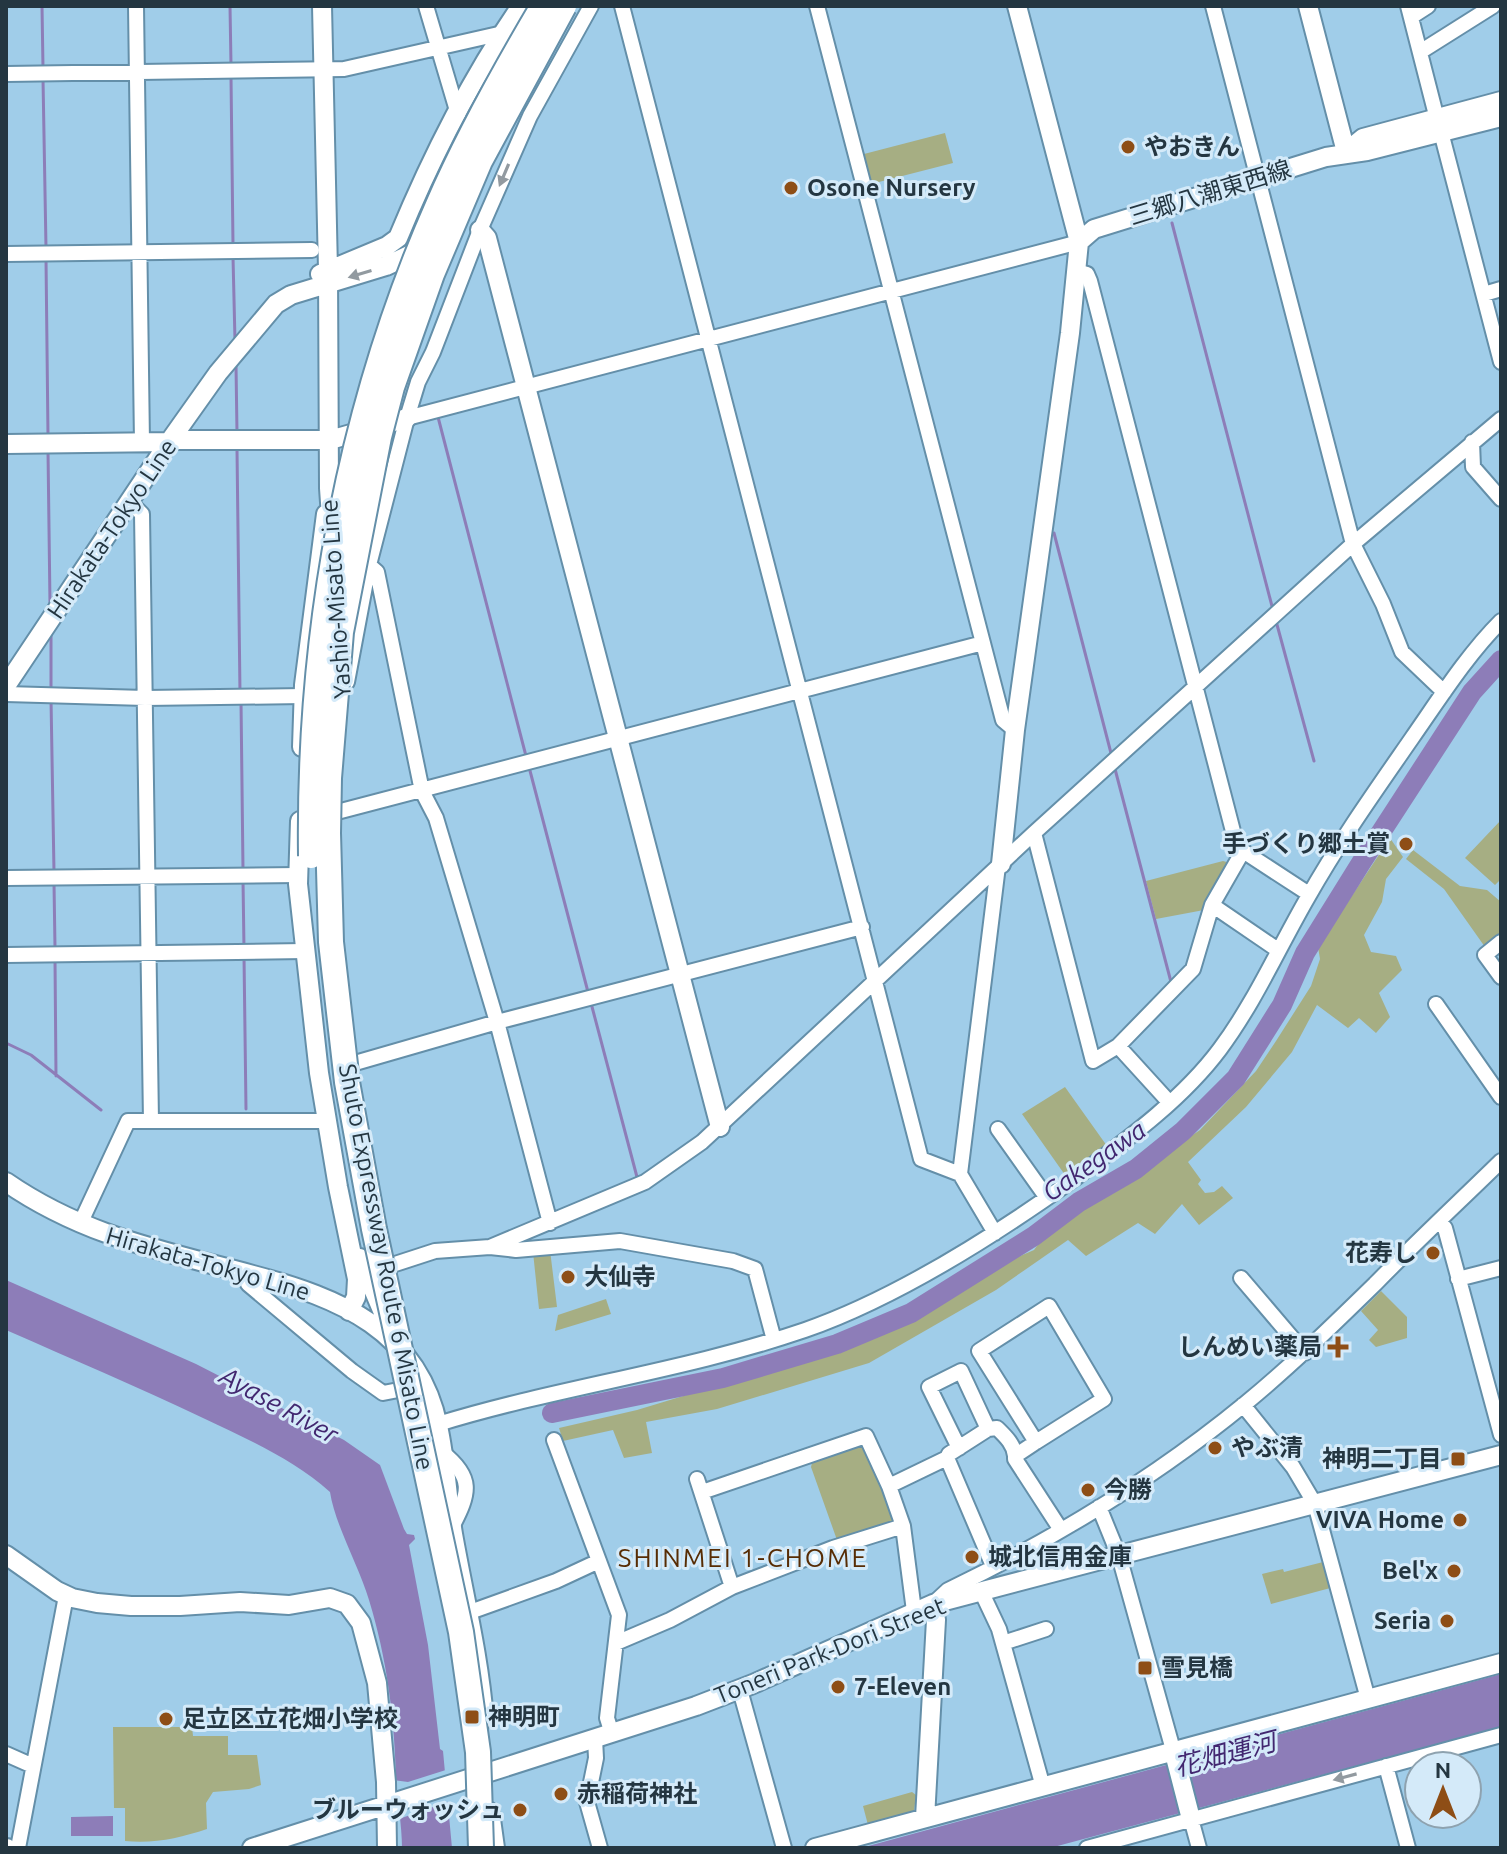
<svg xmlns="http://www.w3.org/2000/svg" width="1507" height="1854" viewBox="0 0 1507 1854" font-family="Ubuntu,'Noto Sans JP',sans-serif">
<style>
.green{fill:#a6ae83}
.water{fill:#8d7db8}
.pier{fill:#a0cde9}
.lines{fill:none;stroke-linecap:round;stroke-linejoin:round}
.stream{stroke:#8d7db8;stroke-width:3}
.river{stroke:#8d7db8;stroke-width:20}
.street-casing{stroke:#648fa9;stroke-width:18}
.secondary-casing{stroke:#648fa9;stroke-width:22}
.street{stroke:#fff;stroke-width:14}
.secondary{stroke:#fff;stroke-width:18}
.highway-bridge-casing{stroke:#648fa9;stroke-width:28;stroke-linecap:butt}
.highway-bridge{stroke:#fff;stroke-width:24}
.oneway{fill:#929aa0}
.poi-dot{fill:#8e4e16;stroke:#d4eaf9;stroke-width:3}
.labels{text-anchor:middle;stroke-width:6;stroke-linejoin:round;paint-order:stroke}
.poi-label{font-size:24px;font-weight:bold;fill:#243641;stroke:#d4eaf9;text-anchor:start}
.street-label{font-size:24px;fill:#243641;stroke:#d4eaf9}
.water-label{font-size:26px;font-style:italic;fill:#422770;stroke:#d4eaf9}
.neighbourhood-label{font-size:26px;letter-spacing:2px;fill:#572c04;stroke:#d4eaf9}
</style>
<rect width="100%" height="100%" fill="#a0cde9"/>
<!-- green -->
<path class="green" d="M945 133 953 163 871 184 864 154Z
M1501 820V879L1495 885 1465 858Z
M1390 838 1403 857 1386 879 1382 902 1364 935 1371 952 1396 956 1402 970 1379 993 1390 1017 1376 1033 1359 1018 1348 1028 1317 1005 1292 1052 1246 1107 1188 1162 1201 1180 1198 1184 1205 1193 1214 1192 1222 1186 1233 1198 1199 1225 1182 1204 1155 1234 1138 1223 1086 1256 1068 1240 996 1290 869 1363 717 1409 646 1422 652 1453 624 1458 613 1430 563 1441 559 1428 637 1410 815 1356 891 1327 1011 1260 1034 1250 1047 1232 1200 1130 1256 1071 1276 1041 1311 986 1320 959 1318 947Z
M1413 850 1460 886 1487 890 1501 902V937L1485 947 1444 889 1406 859Z
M1223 861 1230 863 1204 910 1156 919 1146 881Z
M1065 1087 1107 1146 1065 1175 1022 1114Z
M550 1250 557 1307 539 1309 533 1252Z
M1381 1291 1407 1317V1338L1376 1347 1369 1340 1378 1330 1361 1311Z
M606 1299 611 1314 555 1331 558 1315Z
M859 1446 865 1448 895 1519 894 1524 837 1540 811 1467 812 1463Z
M1327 1561 1334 1587 1271 1604 1262 1574 1283 1569 1284 1572Z
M113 1727H192L193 1736H228V1755H257L261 1785 249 1789 213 1792 206 1803 207 1829C180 1838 154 1844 125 1841V1808H114Z
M912 1792 916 1795 914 1812 868 1825 863 1806Z"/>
<!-- water -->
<path class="water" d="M6 1280 196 1364 344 1440 380 1465 404 1529 407 1534 414 1535 415 1539 409 1545 428 1645 440 1749 443 1751 452 1848H402C402 1824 397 1800 396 1775 394 1715 387 1659 369 1600 359 1566 335 1525 330 1492 293 1459 247 1439 203 1418 138 1387 72 1359 6 1330Z
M1501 1674V1727L1050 1848H861Z
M113 1816V1836H71V1817Z"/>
<!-- pier -->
<path class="pier" d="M449 1769 453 1800 396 1820 393 1780 408 1782Z"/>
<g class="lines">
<!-- stream -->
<path class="stream" d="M42 6 43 68
M230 6 231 65
M231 77 233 245
M43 79 46 248
M1172 223 1273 610
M233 257 235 341
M46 259 48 436
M236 365 237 433
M438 417 526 756
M237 449 240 693
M48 451 50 604
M1054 533 1112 757
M1276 621 1314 761
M51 631V692
M51 699 54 872
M241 701 243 869
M529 767 588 992
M1115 769 1171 982
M243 880 244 949
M54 883 55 948
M244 956 246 1109
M55 959 56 1076
M591 1003 637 1177
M6 1043 31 1055 101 1110"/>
<!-- river -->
<path class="river" d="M552 1413 723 1378 837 1344 911 1313 1034 1236 1079 1202 1136 1169 1183 1131 1236 1078 1282 1005 1305 953 1361 863 1472 692 1501 660"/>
<!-- street casing -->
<g class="street-casing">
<path id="street" d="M136 6 142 443
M426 6 458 114
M622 6 921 1159 960 1174
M817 6 1003 720 1015 730
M1213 6 1353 544 1383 604 1402 652 1444 692
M1408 6 1437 119
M1411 17 1428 6
M1420 52 1493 6
M6 74 344 69 503 33
M1441 132 1501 362
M6 254 312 250
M1076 271 1087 274 1090 281 1235 839 1243 851 1309 894
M1484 294 1501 289
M407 418 1079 242
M1472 442 1473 467 1501 499
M131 503 142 514 151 1121
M369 565 377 572 422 791 436 818 497 1022 550 1223
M347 682 369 565 407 418 418 382 433 352 480 230 530 116 591 6
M6 694 145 698 304 696
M337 812 983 643
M1034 833 1093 1061 1118 1046 1193 969 1212 905 1243 851
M6 878 298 875
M1212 905 1278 950
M1501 942 1485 955 1501 977
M6 955 305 951
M1436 1004 1501 1097
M1118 1046 1169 1102
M355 1063 497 1022 862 927
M998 1129 1047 1198
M1439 1221 1445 1228 1501 1435
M80 1224 128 1121H326
M995 1233 960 1174 998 866
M490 1247 645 1182 702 1142 1034 833 1353 544 1501 419
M392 1265 435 1251 490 1247 516 1250 620 1241 733 1261 755 1269 774 1340
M247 1274 248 1284 352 1371 383 1393 414 1387
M1241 1278 1305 1353
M1458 1279 1501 1268
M1243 1405 1293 1467 1315 1504 1368 1699
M438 1424C558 1387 685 1371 805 1330 897 1298 994 1236 1074 1179 1125 1141 1182 1100 1220 1049 1255 1002 1279 947 1308 897 1339 842 1376 790 1412 738 1440 698 1467 655 1501 621
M554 1440 619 1615 607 1718 612 1734
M1036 1442 1104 1399 1049 1306 979 1351 1036 1442 1015 1456V1459L1061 1530
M959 1448 929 1387 961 1371 988 1429
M442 1452C474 1477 470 1493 452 1527
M947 1458 993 1566
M697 1479 732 1587
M889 1486 947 1458 949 1454 988 1429 997 1428C1005 1436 1014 1444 1015 1456
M702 1492 866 1436 889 1486 903 1526
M1099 1507 1119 1556 1175 1757
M1042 1576 1036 1562 1041 1547 1048 1540
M982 1593 999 1629 1043 1787
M934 1603 948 1590C1052 1540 1156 1477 1246 1403 1291 1366 1333 1325 1375 1284 1416 1242 1459 1202 1501 1161
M470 1612 556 1581 599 1561
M616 1643 670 1620 732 1587 833 1548 903 1526 914 1611
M1003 1643 1046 1629
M740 1690 784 1848
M595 1739 596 1758 587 1802 600 1848
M6 1754 33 1766
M1386 1766 1408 1848
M1190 1815 1199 1848
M18 1848 66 1596
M1087 1848 1501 1735"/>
</g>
<!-- secondary casing -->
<g class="secondary-casing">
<path id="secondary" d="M322 6 328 270 329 488 332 531
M1308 6 1346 152
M1346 152 1363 138 1501 101
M480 230 487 238 720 1127
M1079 242 1094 229 1326 157 1367 151 1501 117
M320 274 387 246 398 238C431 158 472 77 521 6
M171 440H330L407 418
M6 444 169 442
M6 686 169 442 218 373 276 304 291 295 386 266 426 247
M302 747 304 685 326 514
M300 821 298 884 319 1073 338 1187 357 1279 356 1297 349 1311
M1001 864 1015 730 1070 333 1079 242 1017 6
M6 1182C84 1236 164 1251 253 1275 340 1298 418 1330 438 1426 446 1462 447 1498 453 1534 464 1596 479 1656 484 1719
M360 1258 384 1315
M6 1555 57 1591 72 1598 97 1603 131 1606H180L240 1602 289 1605 330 1598 347 1604 361 1623 377 1683 386 1782 387 1848
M1175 1757 1190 1815
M490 1812 495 1848
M925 1818 936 1620 933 1604
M6 1848H7
M252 1848 696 1706 753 1684 933 1604 1501 1455
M815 1848 1501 1663"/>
</g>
<!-- street -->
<use href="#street" class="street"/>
<!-- secondary -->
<use href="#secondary" class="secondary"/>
<!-- highway-bridge casing -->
<g class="highway-bridge-casing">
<path id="highway-bridge" d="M311 856C308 635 348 408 438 205 468 136 505 70 543 6
M481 1848 478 1752 461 1632 374 1229 347 1082 331 942 328 833 329 778 341 632 379 437 392 387 432 274 480 161 564 6"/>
</g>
<!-- highway-bridge -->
<use href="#highway-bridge" class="highway-bridge"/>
</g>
<!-- one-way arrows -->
<defs><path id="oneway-solid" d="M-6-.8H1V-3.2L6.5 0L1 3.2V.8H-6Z" transform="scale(2)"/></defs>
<g class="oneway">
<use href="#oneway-solid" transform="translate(504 175) rotate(113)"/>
<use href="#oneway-solid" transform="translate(360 274) rotate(163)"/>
<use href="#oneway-solid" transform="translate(1345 1777) rotate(165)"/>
</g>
<!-- markers -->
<g class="poi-dot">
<circle cx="1128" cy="147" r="8"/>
<circle cx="791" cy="188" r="8"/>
<circle cx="1406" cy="844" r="8"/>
<circle cx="1433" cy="1253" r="8"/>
<circle cx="568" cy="1277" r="8"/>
<path d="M1334 1335h8v8h8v8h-8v8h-8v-8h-8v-8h8z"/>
<circle cx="1215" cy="1448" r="8"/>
<rect x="1450" y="1451" width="16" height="16" rx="4"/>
<circle cx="1088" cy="1490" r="8"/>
<circle cx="1460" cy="1520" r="8"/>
<circle cx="972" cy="1557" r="8"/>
<circle cx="1454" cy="1571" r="8"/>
<circle cx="1447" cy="1621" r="8"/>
<rect x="1137" y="1660" width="16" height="16" rx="4"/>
<circle cx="838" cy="1687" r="8"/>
<rect x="464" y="1709" width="16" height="16" rx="4"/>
<circle cx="166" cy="1719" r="8"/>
<circle cx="561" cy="1794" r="8"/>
<circle cx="520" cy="1810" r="8"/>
</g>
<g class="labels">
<!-- poi labels -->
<g class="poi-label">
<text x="1144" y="155">やおきん</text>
<text x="807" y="196">Osone Nursery</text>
<text x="1390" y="852" text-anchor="end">手づくり郷土賞</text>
<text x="1417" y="1261" text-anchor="end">花寿し</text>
<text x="584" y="1285">大仙寺</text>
<text x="1322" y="1355" text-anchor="end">しんめい薬局</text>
<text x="1231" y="1456">やぶ清</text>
<text x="1442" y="1467" text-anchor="end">神明二丁目</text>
<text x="1104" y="1498">今勝</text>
<text x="1444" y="1528" text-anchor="end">VIVA Home</text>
<text x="988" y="1565">城北信用金庫</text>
<text x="1438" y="1579" text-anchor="end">Bel'x</text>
<text x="1431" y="1629" text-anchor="end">Seria</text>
<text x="1161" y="1676">雪見橋</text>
<text x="854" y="1695">7-Eleven</text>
<text x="488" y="1725">神明町</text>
<text x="182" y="1727">足立区立花畑小学校</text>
<text x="577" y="1802">赤稲荷神社</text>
<text x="504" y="1818" text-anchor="end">ブルーウォッシュ</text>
</g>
<!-- street labels -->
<g class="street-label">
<text transform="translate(1210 193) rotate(-17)" y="8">三郷八潮東西線</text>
<text transform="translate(112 529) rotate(-56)" y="8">Hirakata-Tokyo Line</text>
<text transform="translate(336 599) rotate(-94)" y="8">Yashio-Misato Line</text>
<text transform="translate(208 1264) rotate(16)" y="8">Hirakata-Tokyo Line</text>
<text transform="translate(386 1267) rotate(79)" y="8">Shuto Expressway Route 6 Misato Line</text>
<text transform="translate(830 1651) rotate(-22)" y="8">Toneri Park-Dori Street</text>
</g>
<!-- water labels -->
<g class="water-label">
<text transform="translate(1094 1161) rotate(-35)" y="9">Gakegawa</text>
<text transform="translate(279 1405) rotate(29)" y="9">Ayase River</text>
<text transform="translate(1225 1754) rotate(-15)" y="9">花畑運河</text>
</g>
<!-- neighbourhood labels -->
<g class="neighbourhood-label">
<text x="743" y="1567">SHINMEI 1-CHOME</text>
</g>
</g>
<!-- border -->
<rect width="1507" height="1854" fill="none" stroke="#243641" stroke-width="16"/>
<!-- north arrow -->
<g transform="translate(1443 1790)"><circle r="38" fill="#d4eaf9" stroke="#8ea2af" stroke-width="2"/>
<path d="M0-6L14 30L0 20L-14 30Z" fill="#8e4e16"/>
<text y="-12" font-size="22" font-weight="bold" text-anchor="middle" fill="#243641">N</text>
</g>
</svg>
